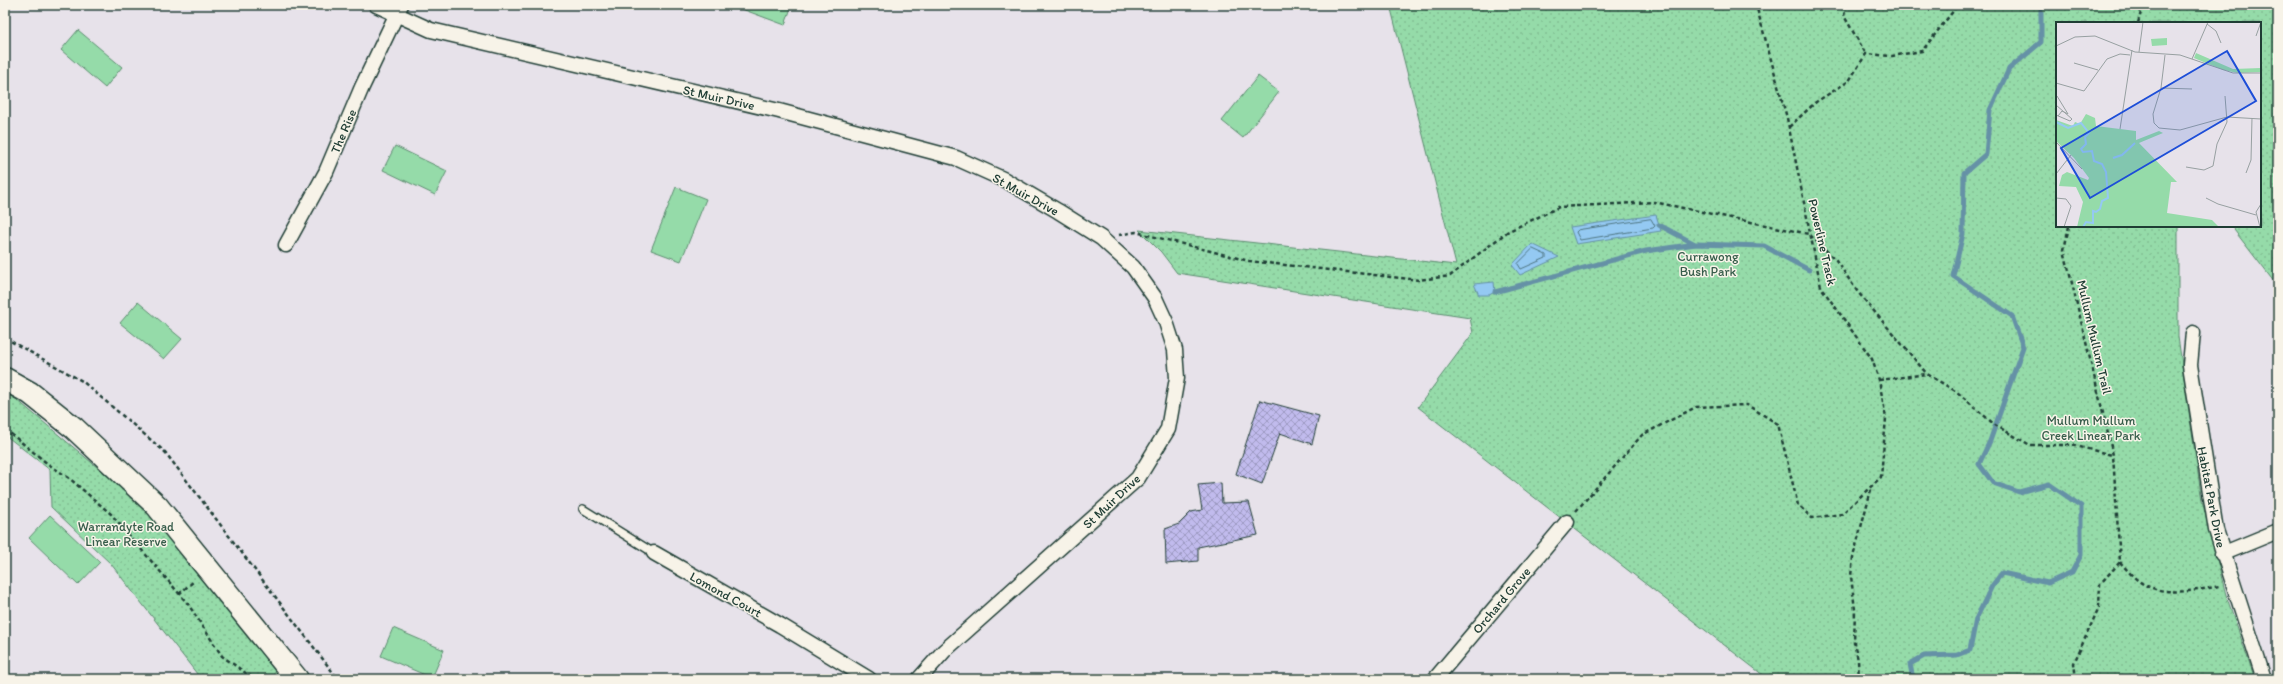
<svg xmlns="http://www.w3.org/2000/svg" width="2283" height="684" viewBox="0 0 2283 684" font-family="Itim,sans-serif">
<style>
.park{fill:url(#park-dots);stroke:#5a8c6e}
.pitch{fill:#95dba9;stroke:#5a8c6e}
.water{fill:#94c9f2;stroke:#6591a6}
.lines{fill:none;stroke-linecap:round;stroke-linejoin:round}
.shore{stroke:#4e7580;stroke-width:1}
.stream{stroke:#6591a6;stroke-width:5}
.building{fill:url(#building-cross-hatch);stroke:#1f3d34}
.lane-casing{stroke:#1f3d34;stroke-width:10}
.street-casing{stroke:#1f3d34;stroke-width:17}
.primary-casing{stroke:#1f3d34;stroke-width:25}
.path{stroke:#1f3d34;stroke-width:2.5;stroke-dasharray:4 3;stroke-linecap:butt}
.lane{stroke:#f7f3e8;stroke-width:7}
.street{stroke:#f7f3e8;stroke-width:14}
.primary{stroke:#f7f3e8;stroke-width:22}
.labels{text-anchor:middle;stroke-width:3;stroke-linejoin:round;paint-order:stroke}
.street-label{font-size:13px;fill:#1f3d34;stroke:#f7f3e8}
.park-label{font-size:13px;fill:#375d4b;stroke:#f7f3e8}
.inset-river{fill:none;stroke:#94c9f2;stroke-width:2}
.inset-road{fill:none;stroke:#97a0a1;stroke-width:1}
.view{fill:#1d4ed8;fill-opacity:0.15;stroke:#1d4ed8;stroke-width:2}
.inset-edge{fill:none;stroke:#1f3d34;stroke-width:2}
</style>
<defs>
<pattern id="park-dots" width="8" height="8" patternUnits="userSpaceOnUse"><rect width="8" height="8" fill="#95dba9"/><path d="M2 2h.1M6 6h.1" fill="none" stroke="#80bd92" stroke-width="1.8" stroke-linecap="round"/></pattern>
<pattern id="building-cross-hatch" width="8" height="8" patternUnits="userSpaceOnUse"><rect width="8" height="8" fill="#c1bbed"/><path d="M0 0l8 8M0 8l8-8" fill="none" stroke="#9c99c1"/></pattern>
</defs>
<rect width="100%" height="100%" fill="#e7e2ea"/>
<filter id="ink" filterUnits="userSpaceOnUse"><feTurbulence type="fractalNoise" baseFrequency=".025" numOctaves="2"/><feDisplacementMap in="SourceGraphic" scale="8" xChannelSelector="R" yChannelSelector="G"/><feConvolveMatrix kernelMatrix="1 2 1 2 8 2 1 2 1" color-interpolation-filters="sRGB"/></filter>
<g filter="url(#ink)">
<!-- park -->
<path class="park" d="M1390 5H2278V287L2231 226H2260V23H2057V226H2178V337L2202 501 2226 595 2255 679H1768L1418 407 1473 333 1470 318 1177 273 1161 252 1139 230 1456 265Z
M5 393 16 399 154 515 281 679H201L111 564 51 507 50 470 5 435Z"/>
<!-- pitch -->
<path class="pitch" d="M731 5H792L785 25Z
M78 30 122 67 105 88 61 50Z
M1258 76 1279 92 1243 138 1222 121Z
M395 146 447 171 435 195 383 170Z
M676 187 706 199 681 261 651 250Z
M138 302 182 339 164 359 120 323Z
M50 515 100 562 78 585 29 538Z
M393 628 444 650 432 678 381 656Z"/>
<!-- water -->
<path class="water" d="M1656 215 1661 231 1576 244 1570 227Z
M1532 244 1559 257 1520 275 1512 265Z
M1494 282 1495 292 1489 295H1479L1474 284Z"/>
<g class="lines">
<!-- shore -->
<path class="shore" d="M1651 219 1655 226 1653 228 1580 240 1576 232 1578 230Z
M1533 249 1546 255V258L1521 269 1518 264Z"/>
<!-- stream -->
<path class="stream" d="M1659 225 1695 244
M1495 292 1646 251 1696 244 1764 246 1809 270
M1913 679 1910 664 1924 656 1957 655 1970 650 1976 619 1992 586 2002 573 2048 583 2072 572 2081 555V506L2049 484 2019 492 1993 483 1979 464 1990 441 2023 347 2012 316 1953 276 1963 234 1964 173 1986 154 1990 110 2009 69 2041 42V5"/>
</g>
<!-- building -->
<path class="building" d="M1260 400 1319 416 1312 444 1280 433 1262 484 1236 474Z
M1221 483 1222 503 1249 502 1258 535 1198 547V561L1166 564 1165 529 1179 524 1191 512 1202 510 1198 485Z"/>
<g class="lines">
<!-- lane casing -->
<g class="lane-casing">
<path id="lane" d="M583 509 654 553"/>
</g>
<!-- street casing -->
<g class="street-casing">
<path id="street" d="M376 5 431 30 779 111 956 158 1005 180 1058 211 1101 238 1133 267 1155 298 1166 322 1175 350 1177 378 1168 429 1138 478 944 651 919 679
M286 245 326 172 362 87 401 5
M2193 333 2190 365 2216 530 2264 679
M654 553 780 625 869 679
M2222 554 2278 531
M1435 679 1567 522"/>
</g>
<!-- primary casing -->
<g class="primary-casing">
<path id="primary" d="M5 379 30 393 74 428 157 506 297 679"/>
</g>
<!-- path -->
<path class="path" d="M1846 5 1844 16 1866 54
M2138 23 2143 5
M1789 127 1816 102 1849 81 1866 54 1892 56 1922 51 1958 5
M2069 226 2064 250 2113 455 2120 562 2100 584 2099 607 2074 663 2076 679
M1119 235 1136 232 1249 261 1419 280 1450 276 1507 232 1559 207 1654 202 1809 234 1836 260 1857 291 1927 374
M5 338 82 381 165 452 338 679
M1879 380 1927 374 1957 392 1995 425 2030 445H2072L2112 455
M5 429 48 464 69 478 111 514 188 604 222 656 254 679
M1576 511 1642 435 1696 407 1747 405 1778 424 1798 505 1812 518 1842 514 1881 477 1886 418 1879 380 1872 359 1821 287 1787 118 1756 5
M2120 562C2127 570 2135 580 2145 585 2166 596 2196 591 2219 586
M179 594 194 581
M1859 679 1858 660 1854 643 1855 610 1851 576 1853 557 1872 486"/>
<!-- lane -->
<use href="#lane" class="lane"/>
<!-- street -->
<use href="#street" class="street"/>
<!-- primary -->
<use href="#primary" class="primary"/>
</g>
</g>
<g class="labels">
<!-- street labels -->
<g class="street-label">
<text transform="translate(719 97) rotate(13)" y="5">St Muir Drive</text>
<text transform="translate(343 131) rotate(-67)" y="5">The Rise</text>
<text transform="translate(1026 194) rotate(29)" y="5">St Muir Drive</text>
<text transform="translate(1823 242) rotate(77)" y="5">Powerline Track</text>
<text transform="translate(2095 337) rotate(77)" y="5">Mullum Mullum Trail</text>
<text transform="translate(2212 497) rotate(79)" y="5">Habitat Park Drive</text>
<text transform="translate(1111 501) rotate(-43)" y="5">St Muir Drive</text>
<text transform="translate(726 594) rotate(29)" y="5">Lomond Court</text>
<text transform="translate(1501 600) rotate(-50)" y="5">Orchard Grove</text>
</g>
<!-- park labels -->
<g class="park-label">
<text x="1708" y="261">Currawong<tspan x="1708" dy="15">Bush Park</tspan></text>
<text x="2091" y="425">Mullum Mullum<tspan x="2091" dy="15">Creek Linear Park</tspan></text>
<text x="126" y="531">Warrandyte Road<tspan x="126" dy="15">Linear Reserve</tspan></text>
</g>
</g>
<!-- overview -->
<g transform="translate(2056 22)">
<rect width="205" height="205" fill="#e7e2ea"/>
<path d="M140 31 177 47 205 46V50L182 51 167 48 138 36ZM30 92 39 96 40 104 80 109V118L103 109 107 111 83 121 121 160H115L111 191 156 198 163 205H21L27 180 20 165 3 164 6 153 11 150 32 158 33 156 18 136 0 119V98L17 104 19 100 24 102Z" fill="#95dba9"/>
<path d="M111 16V23L96 24 95 17Z" fill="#95dba9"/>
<path class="inset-river" d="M0 100 12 106 25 101 33 111 29 115 30 122 25 127 27 130 36 129 38 139 46 142 50 150 52 176 46 179 44 187 40 190 37 189V201L30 200 27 205M57 136 66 133 79 121"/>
<path class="inset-road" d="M151 2 160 9 165 21M200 14 205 0M0 24 19 15 39 14 79 30 124 33 177 51H205M83 30 87 0M109 33 105 66 97 92 98 101 103 106 124 108 171 95 205 97M136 37 152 0M18 41 42 48M0 61 28 69 51 37 64 32 74 33M105 66 136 67M1 74 12 92M0 83 16 97 14 99 0 93M2 94 6 89 12 92M64 107 76 28M0 120 26 147M130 145 148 148 157 144 161 122 171 100 169 74M190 151 195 138 196 96M0 152 15 133M0 176 10 177 15 184 8 205M150 176 162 182 200 193M204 205 200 190 205 182"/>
<path class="view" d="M171 29 200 79 34 176 5 126Z"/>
<rect width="205" height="205" class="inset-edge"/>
</g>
<!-- margin -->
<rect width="2283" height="684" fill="none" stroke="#f7f3e8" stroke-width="20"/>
<rect x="10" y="10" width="2263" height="664" fill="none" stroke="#1f3d34" stroke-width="1.5" filter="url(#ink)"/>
</svg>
